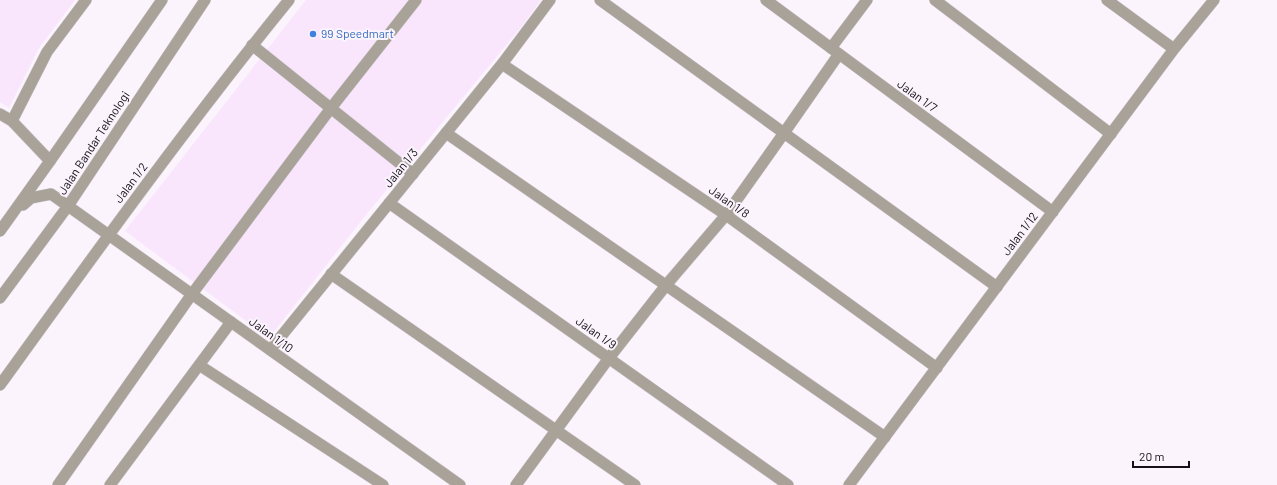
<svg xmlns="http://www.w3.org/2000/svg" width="1277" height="485" viewBox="0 0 1277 485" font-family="Barlow,sans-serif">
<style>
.built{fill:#f9e6fd}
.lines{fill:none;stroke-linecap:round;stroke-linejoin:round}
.service-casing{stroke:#d6d0d8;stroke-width:12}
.minor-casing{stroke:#d6d0d8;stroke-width:12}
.tertiary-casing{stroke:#d6d0d8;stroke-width:12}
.service{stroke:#a8a298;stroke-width:11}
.minor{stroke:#a8a298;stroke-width:11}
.tertiary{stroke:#a8a298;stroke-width:11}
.shop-dot{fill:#3f7fe0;stroke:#fbf4fd;stroke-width:1.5}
.labels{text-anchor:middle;stroke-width:4;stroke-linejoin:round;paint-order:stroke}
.shop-label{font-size:12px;fill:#366cbe;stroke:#fbf4fd;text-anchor:start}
.street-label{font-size:12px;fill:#161018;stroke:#fbf4fd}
</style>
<rect width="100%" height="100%" fill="#fbf4fd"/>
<!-- built -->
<path class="built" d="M0 0H75L39 48 9 108 0 102Z
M306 0H541L522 26 365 216 269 338 125 231Z"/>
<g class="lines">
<!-- service casing -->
<g class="service-casing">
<path id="service" d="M600 0 997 287
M935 0 1111 134
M252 45 413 174
M831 48 867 0
M446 133 885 437
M331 274 635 485
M199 365 383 485
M58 485 192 294 331 108 416 0
M110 485 231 322
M516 485 609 358 667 284 726 215 784 133 839 54"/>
</g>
<!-- minor casing -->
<g class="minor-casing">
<path id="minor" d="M766 0 1053 212
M1107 0 1174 49
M502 64 726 215 937 368
M0 114 12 121 50 161
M12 121 47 52 86 0
M389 203 788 485
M68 206 460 485
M270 350 502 64 550 0
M0 385C94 255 188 124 289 0
M849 485 1174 49 1214 0"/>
</g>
<!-- tertiary casing -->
<g class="tertiary-casing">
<path id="tertiary" d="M23 205 31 198 51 194 68 206
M0 231 50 161 162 0
M0 298 68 206 205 0"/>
</g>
<!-- service -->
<use href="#service" class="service"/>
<!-- minor -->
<use href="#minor" class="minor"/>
<!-- tertiary -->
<use href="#tertiary" class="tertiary"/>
</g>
<!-- markers -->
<circle class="shop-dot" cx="313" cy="34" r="4"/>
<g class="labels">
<!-- shop labels -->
<g class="shop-label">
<text x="321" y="38">99 Speedmart</text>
</g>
<!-- street labels -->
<g class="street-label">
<text transform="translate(917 96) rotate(36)" y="4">Jalan 1/7</text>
<text transform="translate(94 143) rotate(-57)" y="4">Jalan Bandar Teknologi</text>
<text transform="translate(401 168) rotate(-51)" y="4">Jalan 1/3</text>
<text transform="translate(131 183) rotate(-53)" y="4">Jalan 1/2</text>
<text transform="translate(729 202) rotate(35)" y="4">Jalan 1/8</text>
<text transform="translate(1020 234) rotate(-53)" y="4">Jalan 1/12</text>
<text transform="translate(596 333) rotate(35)" y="4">Jalan 1/9</text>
<text transform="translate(271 335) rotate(36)" y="4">Jalan 1/10</text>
</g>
</g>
<!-- scale -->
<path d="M1133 461v6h56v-6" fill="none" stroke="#161018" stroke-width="2"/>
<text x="1139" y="461" font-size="12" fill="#161018" stroke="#fbf4fd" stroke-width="3" paint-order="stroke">20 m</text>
</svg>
